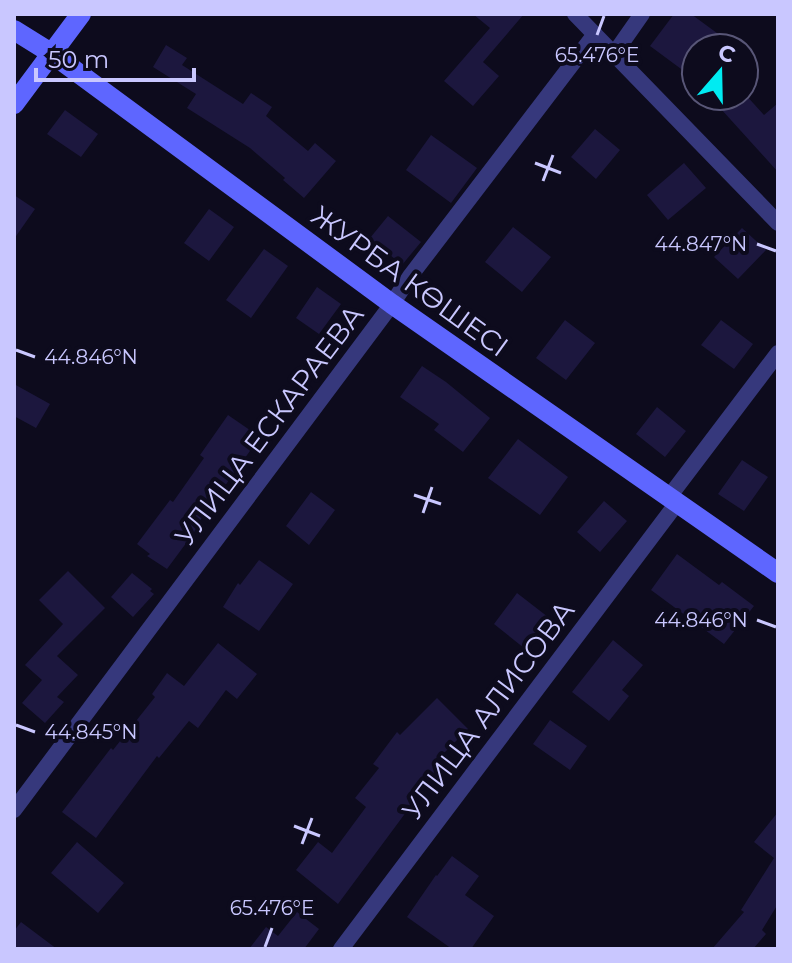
<svg xmlns="http://www.w3.org/2000/svg" width="792" height="963" viewBox="0 0 792 963" font-family="Montserrat,sans-serif">
<style>
.building{fill:#1c173e}
.lines{fill:none;stroke-linecap:round;stroke-linejoin:round}
.street{stroke:#36387c;stroke-width:16}
.secondary{stroke:#5e66ff;stroke-width:20}
.ticks{fill:none;stroke:#c9c7ff;stroke-width:3}
.labels{text-anchor:middle;stroke-width:8;stroke-linejoin:round;paint-order:stroke}
.street-label{font-size:28px;fill:#c9c7ff;stroke:#0d0b1d}
.ticks-label{font-size:20px;text-anchor:middle;fill:#c9c7ff;stroke:#0d0b1d;stroke-width:8;stroke-linejoin:round;paint-order:stroke}
</style>
<rect width="100%" height="100%" fill="#0d0b1d"/>
<!-- building -->
<path class="building" d="M473 14H524L483 62 499 76 473 106 444 81 490 28Z
M674 14H691L721 36 713 48H696V80L650 46Z
M166 45 187 58 182 65 243 104 251 93 272 107 266 116 308 151 315 143 336 161 304 198 283 180 285 178 250 148 187 108 196 94 153 67Z
M744 93 764 115 778 103V172L721 109 736 96H744Z
M65 110 98 134 81 157 47 134Z
M595 129 620 150 596 179 571 157Z
M431 135 477 168 451 203 406 170Z
M684 163 706 188 668 220 647 195Z
M14 195 35 209 14 239Z
M209 209 234 227 209 261 184 243Z
M388 216 421 242 402 265 370 238Z
M513 227 551 257 522 292 485 262Z
M742 228 766 250 738 279 714 257Z
M264 249 288 266 251 318 226 300Z
M317 287 341 304 319 334 296 318Z
M565 320 595 343 566 380 536 358Z
M721 320 753 344 734 369 701 345Z
M422 366 446 382 490 418 463 452 434 430 439 424 400 397Z
M14 384 50 404 36 428 14 416Z
M657 407 686 431 665 457 636 434Z
M228 415 260 437 199 522 201 523 167 569 147 556 150 554 137 544 170 500 173 502 204 458 200 455Z
M518 439 568 477 540 515 488 478Z
M742 460 768 477 744 511 718 494Z
M311 492 335 510 309 545 286 526Z
M604 501 627 521 600 552 577 532Z
M677 554 719 585 722 582 754 606 724 644 651 590Z
M259 560 293 584 259 631 223 607 238 583 240 585Z
M68 571 105 608 57 656 78 675 57 697 64 702 45 723 22 703 42 680 25 665 63 624 39 600Z
M132 573 152 589 150 591 154 594 133 617 111 597Z
M517 593 548 617 524 648 494 624Z
M613 640 643 665 622 690 629 696 609 721 572 692Z
M218 643 257 674 237 699 226 690 198 728 189 721 159 758 157 756 96 838 62 812 111 748 113 750 155 697 152 694 167 673 184 686Z
M437 698 468 729 436 761 441 765 338 904 296 870 318 842 332 853 366 807 355 798 379 768 373 764 397 732 400 735Z
M550 720 587 746 570 770 533 744Z
M778 812V904L762 930 766 934 753 949H712L744 912 741 910 774 858 754 842Z
M77 842 124 883 98 913 51 873Z
M452 856 479 876 465 895 494 916 471 949H452L407 917 436 875 437 876Z
M297 912 319 929 304 949H249L266 927 278 936Z
M21 922 57 949H14V931Z"/>
<g class="lines">
<!-- street -->
<path class="street" d="M575 14 778 223
M614 54 642 14
M669 497 778 353
M14 810 392 304 411 275 595 34
M341 949 677 503"/>
<!-- secondary -->
<path class="secondary" d="M14 30 51 53 392 304 778 573
M14 104 81 14"/>
</g>
<!-- ticks -->
<path class="ticks" d="M597 35 604 16M535 163 561 173M543 181 553 155M757 244 776 251M16 350 35 357M414 495 441 504M423 513 432 487M757 620 776 627M16 725 35 732M294 826 320 836M302 844 312 818M265 947 272 928"/>
<g class="labels">
<!-- street labels -->
<g class="street-label">
<text transform="translate(410 281) rotate(36)" y="10">ЖУРБА КӨШЕСІ</text>
<text transform="translate(269 425) rotate(-53)" y="10">УЛИЦА ЕСКАРАЕВА</text>
<text transform="translate(488 710) rotate(-53)" y="10">УЛИЦА АЛИСОВА</text>
</g>
</g>
<g class="ticks-label">
<text x="597" y="62">65.476°E</text>
<text x="701" y="251">44.847°N</text>
<text x="91" y="364">44.846°N</text>
<text x="701" y="627">44.846°N</text>
<text x="91" y="739">44.845°N</text>
<text x="272" y="915">65.476°E</text>
</g>
<!-- border -->
<rect width="792" height="963" fill="none" stroke="#c9c7ff" stroke-width="32"/>
<!-- north arrow -->
<g transform="translate(720 72) rotate(20)"><circle r="38" fill="#0d0b1d" stroke="#585677" stroke-width="2"/>
<path d="M0-6L14 30L0 20L-14 30Z" fill="#00ebf2"/>
<text y="-12" font-size="22" font-weight="bold" text-anchor="middle" fill="#c9c7ff">С</text>
</g>
<!-- scale -->
<path d="M36 68v12h158v-12" fill="none" stroke="#c9c7ff" stroke-width="4"/>
<text x="48" y="68" font-size="24" fill="#c9c7ff" stroke="#0d0b1d" stroke-width="6" paint-order="stroke">50 m</text>
</svg>
